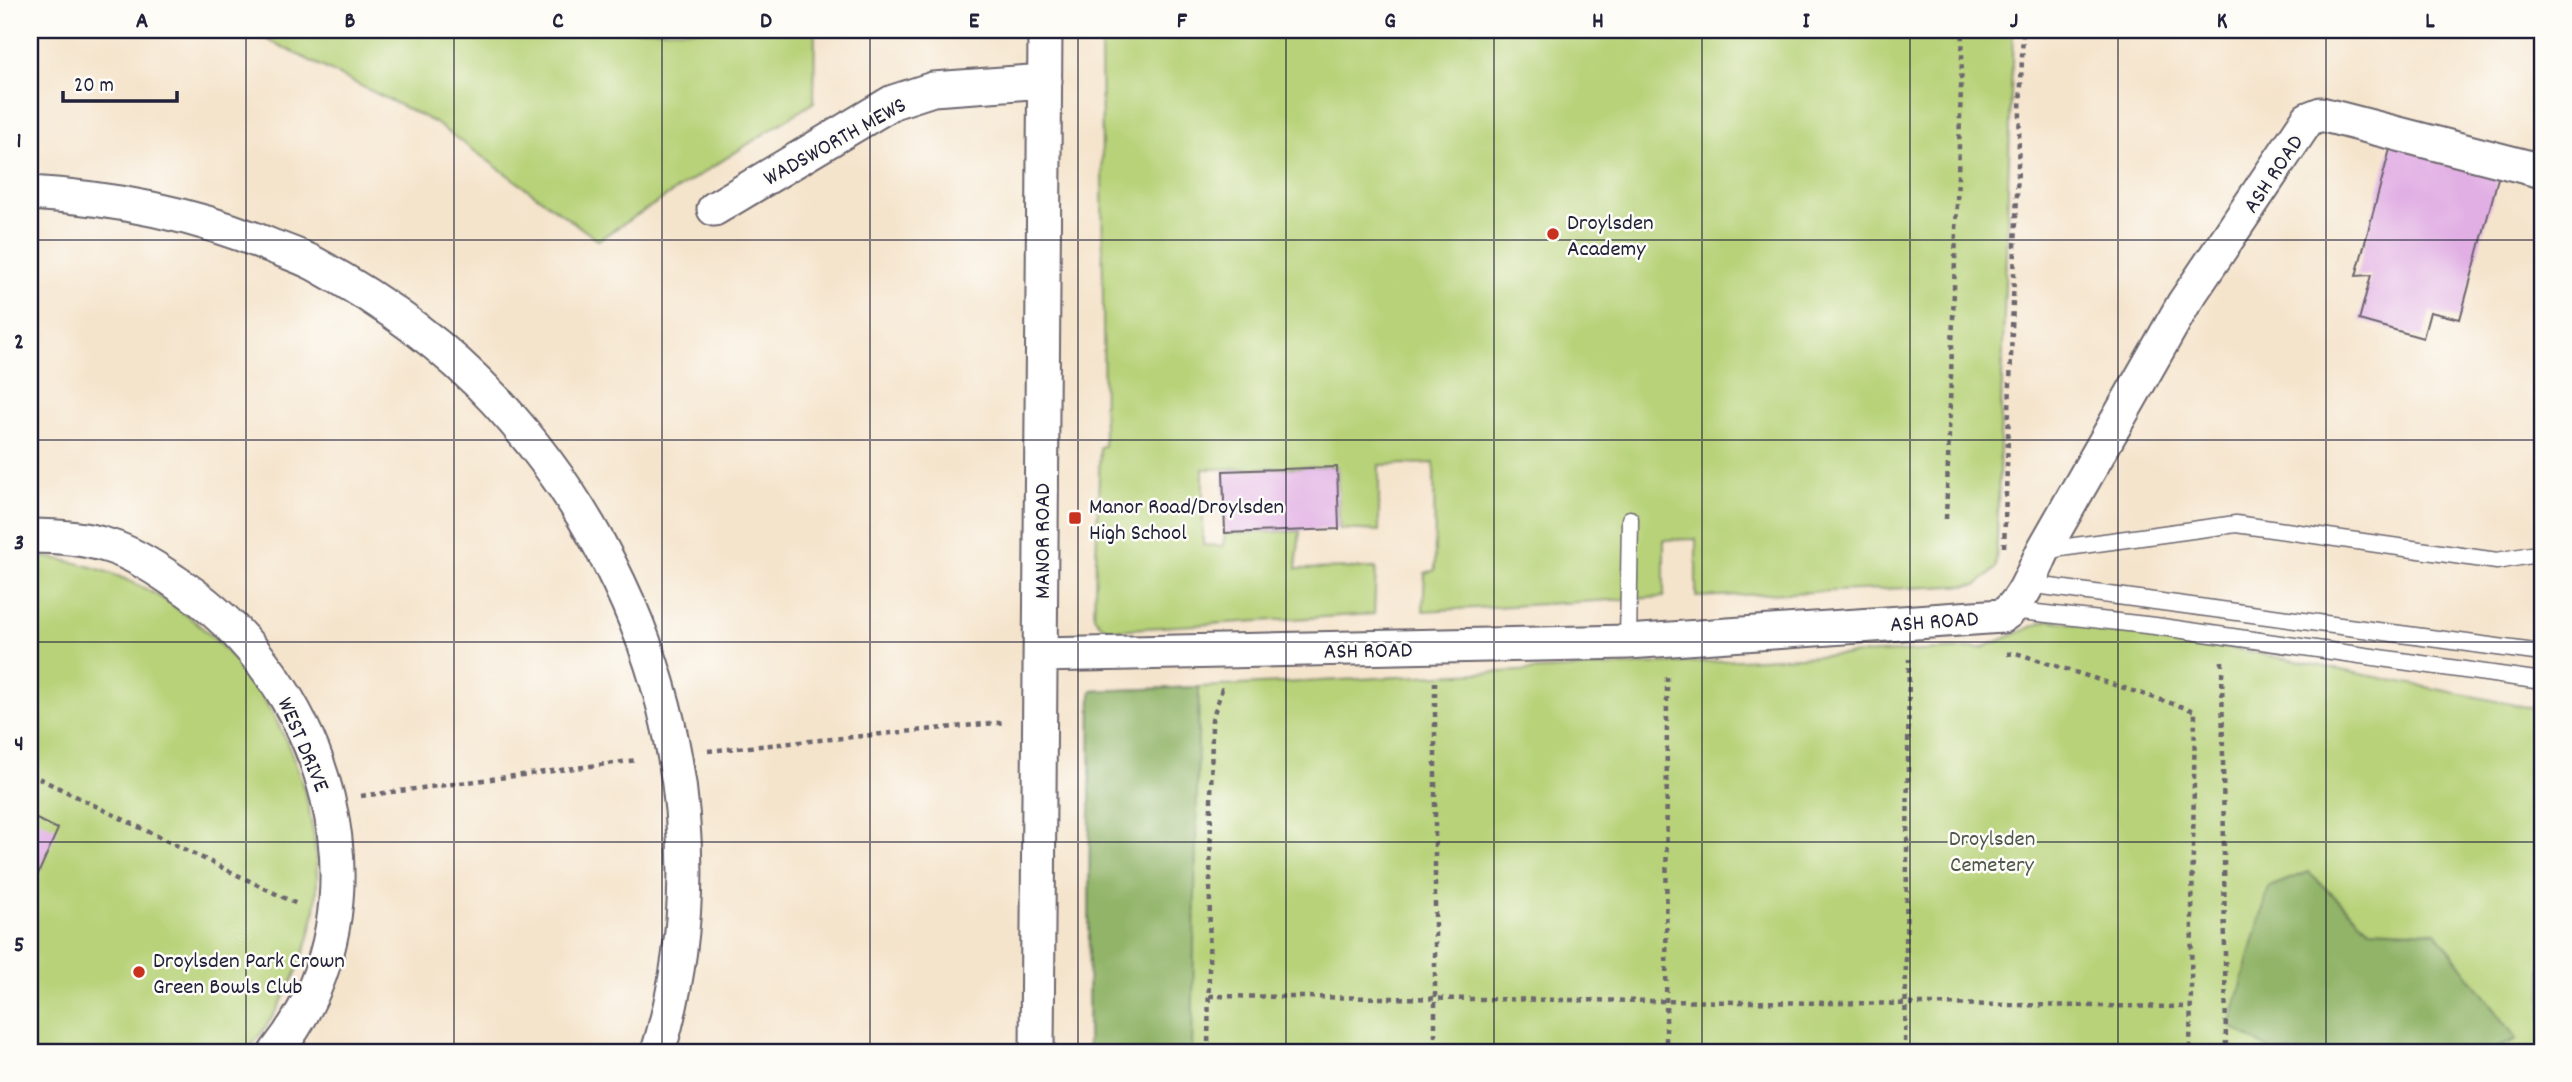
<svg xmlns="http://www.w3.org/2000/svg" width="2572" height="1082" viewBox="0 0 2572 1082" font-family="Dekko,sans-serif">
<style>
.green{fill:#b7d278;stroke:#6c7a5a;stroke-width:2}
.forest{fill:#91b468;stroke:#5a6b52;stroke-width:2}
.building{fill:#e1afe4}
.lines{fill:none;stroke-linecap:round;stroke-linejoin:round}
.service-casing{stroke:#6c666e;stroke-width:19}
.minor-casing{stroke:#6c666e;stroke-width:37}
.path{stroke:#6c666e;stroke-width:4.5;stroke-dasharray:5 5;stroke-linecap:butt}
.service{stroke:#fff;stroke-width:16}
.minor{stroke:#fff;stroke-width:33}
.grid{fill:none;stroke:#22223b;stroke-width:2;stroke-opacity:0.55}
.poi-dot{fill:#c8321e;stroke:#fdfcf7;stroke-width:2.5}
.labels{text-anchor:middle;stroke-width:5;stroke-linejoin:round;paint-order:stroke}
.street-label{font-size:23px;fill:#22223b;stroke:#fdfcf7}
.poi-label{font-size:23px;fill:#22223b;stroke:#fdfcf7;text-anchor:start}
.park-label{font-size:23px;fill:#4f574d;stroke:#fdfcf7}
.neatline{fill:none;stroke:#22223b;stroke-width:2.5}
.grid-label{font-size:23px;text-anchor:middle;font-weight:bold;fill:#22223b}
</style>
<rect width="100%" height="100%" fill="#fdfcf7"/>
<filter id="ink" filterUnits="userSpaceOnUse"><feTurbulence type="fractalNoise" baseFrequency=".0143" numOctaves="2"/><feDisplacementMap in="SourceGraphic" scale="14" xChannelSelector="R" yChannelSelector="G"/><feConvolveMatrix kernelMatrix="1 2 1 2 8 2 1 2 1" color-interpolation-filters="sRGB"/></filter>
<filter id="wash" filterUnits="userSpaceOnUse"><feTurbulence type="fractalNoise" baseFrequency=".00686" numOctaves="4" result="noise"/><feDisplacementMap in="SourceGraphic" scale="28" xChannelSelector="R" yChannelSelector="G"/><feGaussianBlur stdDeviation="1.57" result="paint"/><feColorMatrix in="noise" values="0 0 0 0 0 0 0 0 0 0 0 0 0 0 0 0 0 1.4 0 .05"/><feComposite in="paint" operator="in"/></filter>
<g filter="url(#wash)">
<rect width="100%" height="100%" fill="#f5e4cc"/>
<!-- green -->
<path class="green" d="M248 30H815L814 102 598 240 434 122Z
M1101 30H2013L1996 568 1977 585 1696 597V539L1664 540V597L1423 611 1425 573 1435 570 1434 463 1379 465V531L1339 529 1337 467 1203 469V545L1223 546 1225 533 1300 531 1296 569 1376 568 1374 614 1113 630 1102 626 1094 617 1100 447 1104 446Z
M30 556C174 566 285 680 311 820 317 852 320 888 313 920 303 970 278 1013 247 1052H30Z
M2048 620 2205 643 2542 710V1052H1088L1091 691 1199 687 1982 648Z"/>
<!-- forest -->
<path class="forest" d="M1199 687 1192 1052H1088L1091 691Z
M2308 872 2370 929 2436 932 2517 1039 2488 1052H2274L2230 1026 2269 887Z"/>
<g id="blocks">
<!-- building -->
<path class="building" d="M2393 138 2501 167 2460 319 2430 312 2423 338 2359 320 2371 275 2356 276Z
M1337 467 1339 529 1225 533 1223 471Z
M30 816 58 829 30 892Z"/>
</g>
</g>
<g filter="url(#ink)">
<use href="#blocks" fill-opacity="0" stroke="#6c666e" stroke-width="2"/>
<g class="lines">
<!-- service casing -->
<g class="service-casing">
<path id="service" d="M2046 550 2236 524 2497 561 2542 553
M2028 584 2542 653
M2011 610 2155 626 2542 681
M1628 642 1630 519"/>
</g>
<!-- minor casing -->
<g class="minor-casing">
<path id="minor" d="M30 193C113 198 192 213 269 245 284 251 300 256 315 264 381 300 445 346 496 401 657 575 728 823 658 1052
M714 209 893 102 933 89 1045 81
M30 536C56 536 84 538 109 546 132 553 154 567 174 581 327 679 396 902 276 1052
M1040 655 1628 642 2002 616C2023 603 2033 572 2043 551L2184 303 2308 119 2321 114 2542 171
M1037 1052 1045 30"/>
</g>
<!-- path -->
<path class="path" d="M1946 519 1963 30
M2004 547 2023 30
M2007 654 2016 653 2195 711 2190 1052
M2222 661 2226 1052
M1435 682V1052
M708 751 1006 722
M30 774 299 905
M361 796 637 760
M1209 996 2191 1007
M1208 1052 1212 720 1222 689H1225
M1666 1052 1667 675
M1905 1052 1909 659"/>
<!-- service -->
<use href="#service" class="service"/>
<!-- minor -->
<use href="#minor" class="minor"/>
</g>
</g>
<!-- grid -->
<path class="grid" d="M246 30V1052M454 30V1052M662 30V1052M870 30V1052M1078 30V1052M1286 30V1052M1494 30V1052M1702 30V1052M1910 30V1052M2118 30V1052M2326 30V1052M30 240H2542M30 440H2542M30 642H2542M30 842H2542"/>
<!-- markers -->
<g class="poi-dot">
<circle cx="1553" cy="234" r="7"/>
<rect x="1068" y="511" width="14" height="14" rx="3.5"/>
<circle cx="139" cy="972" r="7"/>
</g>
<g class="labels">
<!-- street labels -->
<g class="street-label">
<text transform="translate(834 140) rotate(-29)" y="8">WADSWORTH MEWS</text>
<text transform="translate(2272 173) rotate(-56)" y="8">ASH ROAD</text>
<text transform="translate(1041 541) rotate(-90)" y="8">MANOR ROAD</text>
<text transform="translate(1934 620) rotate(-4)" y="8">ASH ROAD</text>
<text transform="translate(1368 649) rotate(-1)" y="8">ASH ROAD</text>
<text transform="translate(305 744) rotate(67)" y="8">WEST DRIVE</text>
</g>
<!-- poi labels -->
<g class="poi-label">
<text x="1567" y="229">Droylsden<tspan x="1567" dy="26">Academy</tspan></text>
<text x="1089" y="513">Manor Road/Droylsden<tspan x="1089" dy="26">High School</tspan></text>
<text x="153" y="967">Droylsden Park Crown<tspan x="153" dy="26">Green Bowls Club</tspan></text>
</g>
<!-- park labels -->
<g class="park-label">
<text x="1992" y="845">Droylsden<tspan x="1992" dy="26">Cemetery</tspan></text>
</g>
</g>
<!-- margin -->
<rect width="2572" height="1082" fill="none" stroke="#fdfcf7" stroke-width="77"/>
<!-- scale -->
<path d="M63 91v10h114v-10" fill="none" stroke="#22223b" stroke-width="3.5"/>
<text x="74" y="91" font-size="21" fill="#22223b" stroke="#fdfcf7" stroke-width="5" paint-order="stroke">20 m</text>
<rect x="38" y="38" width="2496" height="1006" class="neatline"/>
<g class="grid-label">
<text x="142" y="27">A</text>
<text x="350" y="27">B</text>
<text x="558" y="27">C</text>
<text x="766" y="27">D</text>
<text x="974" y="27">E</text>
<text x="1182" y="27">F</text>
<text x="1390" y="27">G</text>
<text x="1598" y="27">H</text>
<text x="1806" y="27">I</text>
<text x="2014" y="27">J</text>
<text x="2222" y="27">K</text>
<text x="2430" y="27">L</text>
<text x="19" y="147">1</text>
<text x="19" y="348">2</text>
<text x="19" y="549">3</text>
<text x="19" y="750">4</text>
<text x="19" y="951">5</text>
</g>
</svg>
